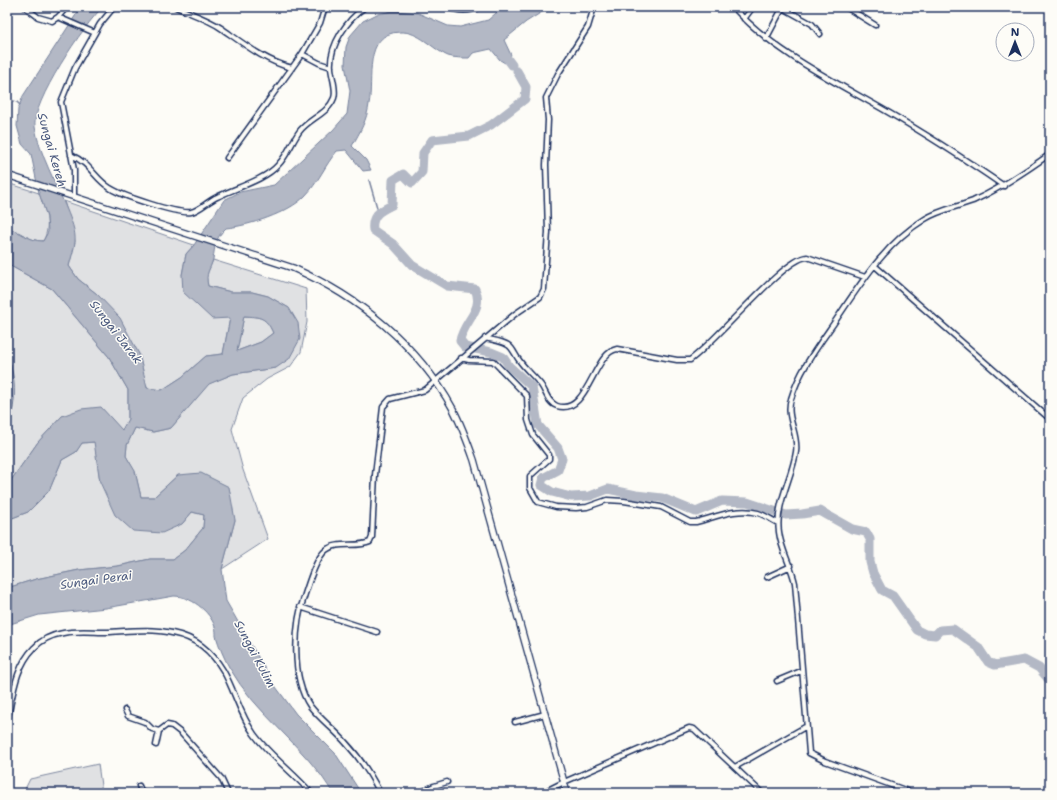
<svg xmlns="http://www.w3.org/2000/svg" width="1057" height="800" viewBox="0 0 1057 800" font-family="'Shantell Sans',sans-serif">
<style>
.green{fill:#e0e1e3;stroke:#7e88a0}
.water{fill:#b3b8c5;stroke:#76819c;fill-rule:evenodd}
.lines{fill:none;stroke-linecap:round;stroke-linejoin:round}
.stream{stroke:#76819c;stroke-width:1.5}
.river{stroke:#b3b8c5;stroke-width:9}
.street-casing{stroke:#1b2f5e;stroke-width:7}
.secondary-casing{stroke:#1b2f5e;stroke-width:8}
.street{stroke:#fdfcf7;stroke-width:4}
.secondary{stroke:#fdfcf7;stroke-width:5.5}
.labels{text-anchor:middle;stroke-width:3;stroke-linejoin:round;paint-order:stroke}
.water-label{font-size:12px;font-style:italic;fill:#49587d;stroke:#fdfcf7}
</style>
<rect width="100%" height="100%" fill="#fdfcf7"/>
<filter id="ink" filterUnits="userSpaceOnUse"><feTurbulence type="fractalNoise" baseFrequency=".025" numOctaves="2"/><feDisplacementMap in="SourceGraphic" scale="8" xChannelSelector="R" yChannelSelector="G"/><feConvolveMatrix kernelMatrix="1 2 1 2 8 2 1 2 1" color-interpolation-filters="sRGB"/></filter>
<g filter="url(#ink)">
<!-- green -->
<path class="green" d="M7 183 39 193C45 210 52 225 43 241 28 241 21 231 7 228Z
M64 201 194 245 186 254 182 275 230 318 223 354 206 356 182 377 162 390 147 388 139 354 97 294 78 279 69 266 75 241Z
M213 260 306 289 307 322 301 352 290 367 267 379 243 398 232 429 243 470 268 539 222 569 235 520 178 475 154 497H141L135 472 126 456 127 445 135 428 153 432 171 428 208 384 233 374 276 368 289 308 268 296 252 292H231L208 286 206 276Z
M7 264 52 289 109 357 128 390V420L122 430 62 416 38 442 7 486V429L11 418V365L7 357Z
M244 316C261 317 266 317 273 333L261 342 237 351Z
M95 442 100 482 182 524 192 512 204 515 203 528 185 550 173 559H150L118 566 79 570 36 579 7 588V520L28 512 49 491 62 460 76 452 82 443Z
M98 764 102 793H23L30 779Z"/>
<!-- water -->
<path class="water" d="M81 7H103C84 24 31 104 35 127 39 153 57 185 67 210 71 220 76 231 75 242 74 250 71 258 69 266L78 279 97 294 120 318 139 354 147 388 162 390 182 377 206 356 223 354 230 318 212 319 183 292 182 275 186 254 194 245 224 200 240 192 274 185 333 130 347 114 350 91 345 65 346 47 350 36 363 21 377 14 394 11 418 13 448 26 460 27 488 20 503 7H550L526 22 504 40 511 55 505 63 500 60 491 49 473 53 469 58C463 58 454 58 448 56 432 49 419 31 400 32 362 33 374 81 369 104 367 120 360 132 352 146L366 160 371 170 363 171 346 150 337 151C325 165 318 183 305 196 289 213 248 226 226 228 215 238 215 246 213 259 210 271 205 272 208 286L231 292H252L268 296 289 308 298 323 300 339 289 359 276 368 233 374 209 384 171 428 153 432 135 428 127 445 126 456 135 471 141 497H154L178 475 201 473 229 487 235 520 222 569 226 601 273 683 296 714 335 753 361 793H333C305 746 256 715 229 667 224 658 219 646 216 636 216 633 216 630 215 627 210 611 190 596 174 596L106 608 39 615 7 625V588L36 579 79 570 118 566 150 559H173L185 550 203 528 204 515 192 512 182 524 162 533 133 531 115 515 100 482 94 442 82 443 76 452 62 460 49 491 28 512 7 520V486L38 442 62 416 81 409 101 407 122 430 128 419V390L109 357 52 289 7 264V228C21 231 28 241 43 241L48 232 47 217 39 193 31 154 22 144 17 126 18 109 23 96ZM244 316C261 317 266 317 273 333L261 342 237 351Z
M7 357C18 380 16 406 7 429Z"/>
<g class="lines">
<!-- stream -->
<path class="stream" d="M7 99 17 102 20 105
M369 180 378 211"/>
<!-- river -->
<path class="river" d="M501 50 512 65
M517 71 526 87 525 99 491 125 469 136 432 140 423 153 422 172 412 183 403 174 393 180 392 205C380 211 371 215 373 230L393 244 412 265 447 286 475 289C485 310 463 321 460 341L465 347 491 352 503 357 509 366 532 387 538 425 558 448 562 459 558 470 543 478 541 485 552 492 571 497 590 496 608 489 636 495 662 498 696 512 722 501 747 502 786 515 802 514 820 511 852 529 866 532 870 539V562L873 573 882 590 893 596 917 630 925 634 935 635 940 630 953 629 978 647 988 662 995 665 1024 660 1039 668 1050 681"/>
<!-- street casing -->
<g class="street-casing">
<path id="street" d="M25 7 38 17 52 21 58 17 67 7
M176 7C191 14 208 19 221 28 244 44 265 61 292 68
M447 7C459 12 469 12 481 7
M733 7C775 53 832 80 886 111 926 134 966 160 1004 186
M846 7 875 25
M783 8 812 24 820 34
M58 17 95 33
M744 19 753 7
M766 39 783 7
M302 54 319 63 331 67
M71 155C91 164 94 178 110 188 122 196 177 214 191 212 200 210 208 201 217 197 235 188 265 180 278 165 287 156 292 142 299 132 308 119 328 114 334 98 337 90 332 78 331 68 329 45 347 20 365 7
M227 158 302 54 320 23 325 7
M74 197V170L61 102 75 68 100 24 114 7
M875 266 1050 419
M485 338C492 340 502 341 508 345 513 348 515 355 519 360 525 369 534 376 541 385 546 392 548 403 557 406 588 416 593 353 617 349L677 360H690C716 342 784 258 807 257L865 277
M461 358 469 360 493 361 527 396 528 420 533 435 549 455V459L530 476V488L538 502 556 507 576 508 587 507 607 500 624 501 661 507 690 522H696C716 517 737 507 758 513 765 515 772 520 778 523
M767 577 791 566
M300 607 377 632
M777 681 801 671
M125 710 128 716 145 722 152 729 159 731
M7 721C13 696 15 667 34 648 41 640 52 635 63 633 77 630 93 632 108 632 129 631 151 628 172 633 182 635 194 640 202 646 233 670 233 705 254 734 270 756 293 772 311 793
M515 722 545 714
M156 745 159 731 167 725 172 726 181 733 221 778 228 793
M735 767 805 727
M139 786 142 793
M380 793C371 775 360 758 346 743 335 730 320 719 310 706 291 678 294 624 305 594 309 582 316 558 326 550 337 541 357 548 370 542L372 537 375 475 383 407 390 399 425 390 515 314 540 297 544 289 548 232 546 165 548 120 546 98 558 74 588 27 594 7
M420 793 434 786 447 782
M542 793 564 782 689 728 694 729 762 793
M913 793 825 761 809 753 795 583C791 565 781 550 779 532 775 505 792 478 796 452 799 434 785 417 791 399 799 371 818 346 834 323 859 286 885 243 925 219 939 210 957 207 973 201 1001 188 1025 172 1050 154"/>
</g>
<!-- secondary casing -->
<g class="secondary-casing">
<path id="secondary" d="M7 175 293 268C359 297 418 345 453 409 462 426 468 443 474 460L567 793"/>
</g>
<!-- street -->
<use href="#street" class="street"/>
<!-- secondary -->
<use href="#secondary" class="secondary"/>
</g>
</g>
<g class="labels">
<!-- water labels -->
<g class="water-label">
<text transform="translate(52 150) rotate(74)" y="4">Sungai Kereh</text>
<text transform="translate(116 332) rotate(52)" y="4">Sungai Jarak</text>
<text transform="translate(96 580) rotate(-8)" y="4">Sungai Perai</text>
<text transform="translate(255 654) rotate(62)" y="4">Sungai Kulim</text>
</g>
</g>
<!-- margin -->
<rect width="1057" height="800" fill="none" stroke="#fdfcf7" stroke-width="24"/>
<rect x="12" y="12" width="1033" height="776" fill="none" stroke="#1b2f5e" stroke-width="1.5" filter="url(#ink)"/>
<!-- north arrow -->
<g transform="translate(1015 42)"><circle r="19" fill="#fdfcf7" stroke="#a3aaba"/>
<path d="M0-3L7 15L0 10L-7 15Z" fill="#1b2f5e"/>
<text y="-6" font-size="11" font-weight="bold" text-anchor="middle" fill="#1b2f5e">N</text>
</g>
</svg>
